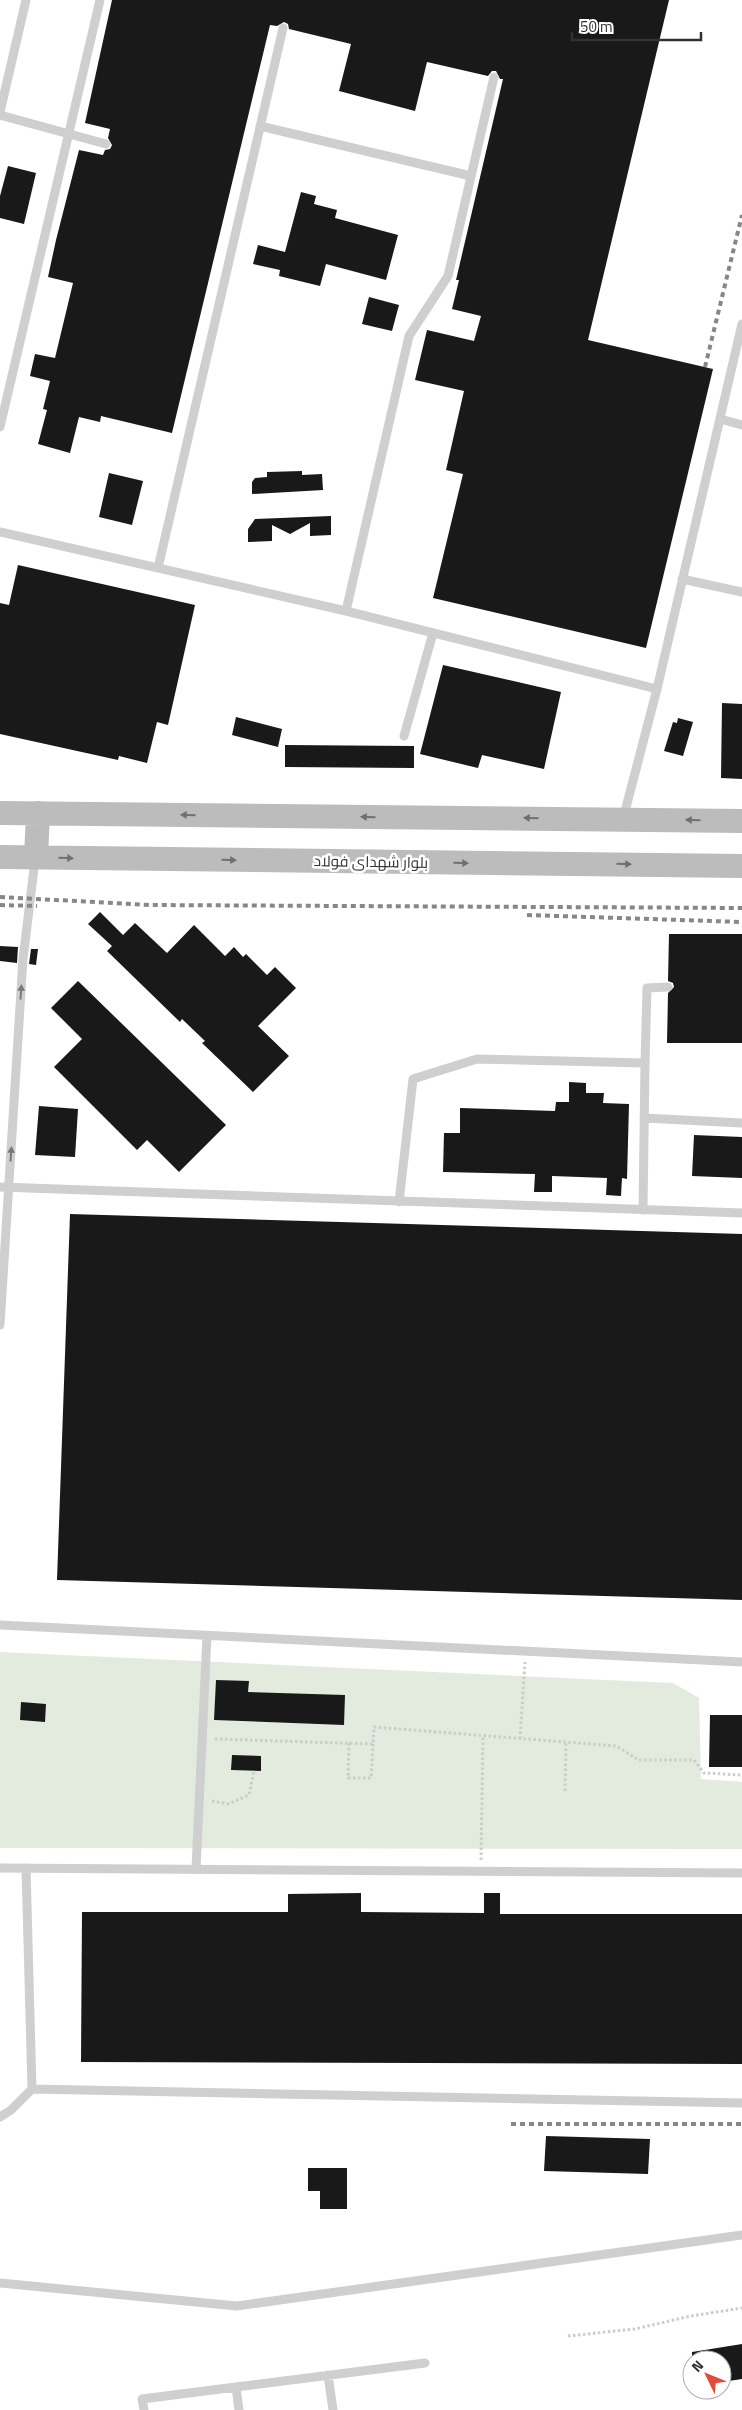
<svg xmlns="http://www.w3.org/2000/svg" width="742" height="2410" viewBox="0 0 742 2410" font-family="'Titillium Web',Cairo,sans-serif">
<style>
.green{fill:#e3ebde}
.building{fill:#191919}
.lines{fill:none;stroke-linecap:round;stroke-linejoin:round}
.path{stroke:#ccc;stroke-width:3;stroke-dasharray:2.5 2.5;stroke-linecap:butt}
.lane{stroke:#cfcfcf;stroke-width:9}
.secondary{stroke:#bcbcbc;stroke-width:24}
.rail{stroke:#878787;stroke-width:4;stroke-dasharray:5 4;stroke-linecap:butt}
.oneway{fill:#707070}
.oneway2{fill:#797979}
.labels{text-anchor:middle;stroke-width:5;stroke-linejoin:round;paint-order:stroke}
.street-label{font-size:15px;fill:#323232;stroke:#fff}
</style>
<rect width="100%" height="100%" fill="#fff"/>
<!-- green -->
<path class="green" d="M0 1652 673 1683 699 1698 701 1779 742 1782V1849L0 1848Z"/>
<!-- building -->
<path class="building" d="M112 0H669L588 340 713 369 646 648 433 598 463 474 446 470 464 391 415 380 427 330 474 341 481 316 452 309 459 280H456L503 79H500L496 71H492L488 76 427 62 415 111 339 91 351 44 289 29 288 24 284 22 277 26 270 25 172 433 101 416 100 422 79 417 70 453 38 444 47 410 43 409 50 381 30 376 35 354 55 358 73 283 48 277 56 240 79 150 103 155 105 150 110 149 112 145 108 138 110 129 85 123Z
M8 166 36 173 24 224 0 218V196Z
M301 192 316 196 314 204 337 210 335 218 398 235 386 280 326 264 320 286 279 276 280 270 253 264 258 245 285 252Z
M369 297 399 305 392 331 362 324Z
M302 471V475L322 474 323 490 252 494V482L255 478 267 477V472Z
M109 473 143 481 132 525 99 517Z
M331 516V535L310 536V523L290 534 272 525V541L248 542V529L255 519Z
M18 565 195 605 168 725 157 722 147 763 119 756 118 760 0 734V603L9 605Z
M443 665 561 692 544 769 482 755 478 768 420 754Z
M722 703 742 704V779L721 778Z
M236 717 282 729 278 747 232 735Z
M678 718 693 722 683 756 664 751 673 722 677 723Z
M285 745 414 746V768L285 767Z
M100 912 123 935 135 923 167 953 194 925 225 956 234 947 243 957 246 954 267 975 275 967 296 988 258 1026 289 1056 253 1092 202 1043 205 1041 182 1019 180 1022 107 951 112 946 88 924Z
M669 934H742V1043H667L668 993 674 987 673 983 668 981Z
M0 946 18 947 17 963 0 961Z
M31 949H38L36 965 29 964Z
M78 981 226 1125 179 1172 147 1140 137 1150 54 1067 82 1039 51 1008Z
M569 1082 586 1083V1093H604L603 1103 629 1104 627 1179 622 1178 621 1196 606 1195 607 1178 552 1176V1192H534L535 1174 443 1172 444 1133H460V1108L555 1111 556 1102H569Z
M39 1106 78 1109 75 1157 35 1155Z
M694 1135 742 1137V1178L692 1176Z
M70 1214 742 1234V1600L57 1580Z
M216 1680 249 1681 248 1692 345 1695 344 1725 214 1720Z
M21 1702 46 1704 45 1722 20 1720Z
M710 1715H742V1767H709Z
M232 1755 261 1756V1771L231 1770Z
M361 1893V1912L484 1913V1893H500V1914H742V2064L81 2062 82 1912H288V1894Z
M546 2136 650 2139 648 2174 544 2171Z
M308 2168H347V2209H320V2191H308Z
M742 2344V2379L722 2382V2360H692V2352Z"/>
<g class="lines">
<!-- path -->
<path class="path" d="M215 1739 373 1744 374 1727 616 1746 639 1760H694L704 1773 742 1775
M520 1739 525 1662
M349 1743 348 1778H371L373 1744
M565 1791 566 1743
M212 1801 228 1804 249 1795 254 1771
M481 1860 483 1736
M568 2336 635 2329 691 2316 742 2308"/>
<!-- lane -->
<path class="lane" d="M0 112 26 0
M0 115 106 144
M260 126 471 176
M720 419 742 425
M0 427 100 0
M0 532 346 611 657 689
M158 568 283 28
M682 579 742 592
M346 611 409 336 448 276 494 77
M404 736 433 633
M623 819 657 689 742 324
M645 1063 647 988 668 987
M644 1118 742 1123
M0 1187 742 1213
M399 1202 413 1079 477 1059 645 1063 643 1210
M0 1325 23 959 35 860
M0 1625 742 1662
M0 1868 742 1873
M26 1868 32 2089
M196 1869 207 1636
M0 2117 11 2110 32 2089 742 2103
M0 2283 237 2306 742 2235
M328 2375 333 2410
M236 2387 425 2363
M144 2410 142 2399 236 2387 239 2410"/>
<!-- secondary -->
<path class="secondary" d="M0 813 742 821
M0 857 742 866
M36 858 38 813"/>
<!-- rail -->
<path class="rail" d="M705 367 742 215
M0 897 150 905 742 908
M0 905 37 906
M527 915 742 922
M511 2124H742"/>
</g>
<!-- one-way arrows -->
<defs><path id="oneway-solid" d="M-6-.8H1V-3.2L6.5 0L1 3.2V.8H-6Z" transform="scale(1.25)"/></defs>
<g class="oneway">
<use href="#oneway-solid" transform="translate(188 815) rotate(-179)"/>
<use href="#oneway-solid" transform="translate(368 817) rotate(-179)"/>
<use href="#oneway-solid" transform="translate(531 818) rotate(-179)"/>
<use href="#oneway-solid" transform="translate(693 820) rotate(-179)"/>
<use href="#oneway-solid" transform="translate(66 858) rotate(1)"/>
<use href="#oneway-solid" transform="translate(229 860) rotate(1)"/>
<use href="#oneway-solid" transform="translate(461 863) rotate(1)"/>
<use href="#oneway-solid" transform="translate(624 864) rotate(1)"/>
</g>
<g class="oneway2">
<use href="#oneway-solid" transform="translate(21 992) rotate(-86)"/>
<use href="#oneway-solid" transform="translate(11 1154) rotate(-86)"/>
</g>
<g class="labels">
<!-- street labels -->
<g class="street-label">
<text transform="translate(371 862) rotate(1)" y="5">بلوار شهدای فولاد</text>
</g>
</g>
<!-- north arrow -->
<g transform="translate(707 2375) rotate(313)"><circle r="24" fill="#ffffff" stroke="#adadad"/>
<path d="M0-4L9 19L0 12L-9 19Z" fill="#e34c3a"/>
<text y="-8" font-size="14" font-weight="bold" text-anchor="middle" fill="#323232">N</text>
</g>
<!-- scale -->
<path d="M572 32v8h129v-8" fill="none" stroke="#323232" stroke-width="2.5"/>
<text x="580" y="32" font-size="15" fill="#323232" stroke="#ffffff" stroke-width="4" paint-order="stroke">50 m</text>
</svg>
